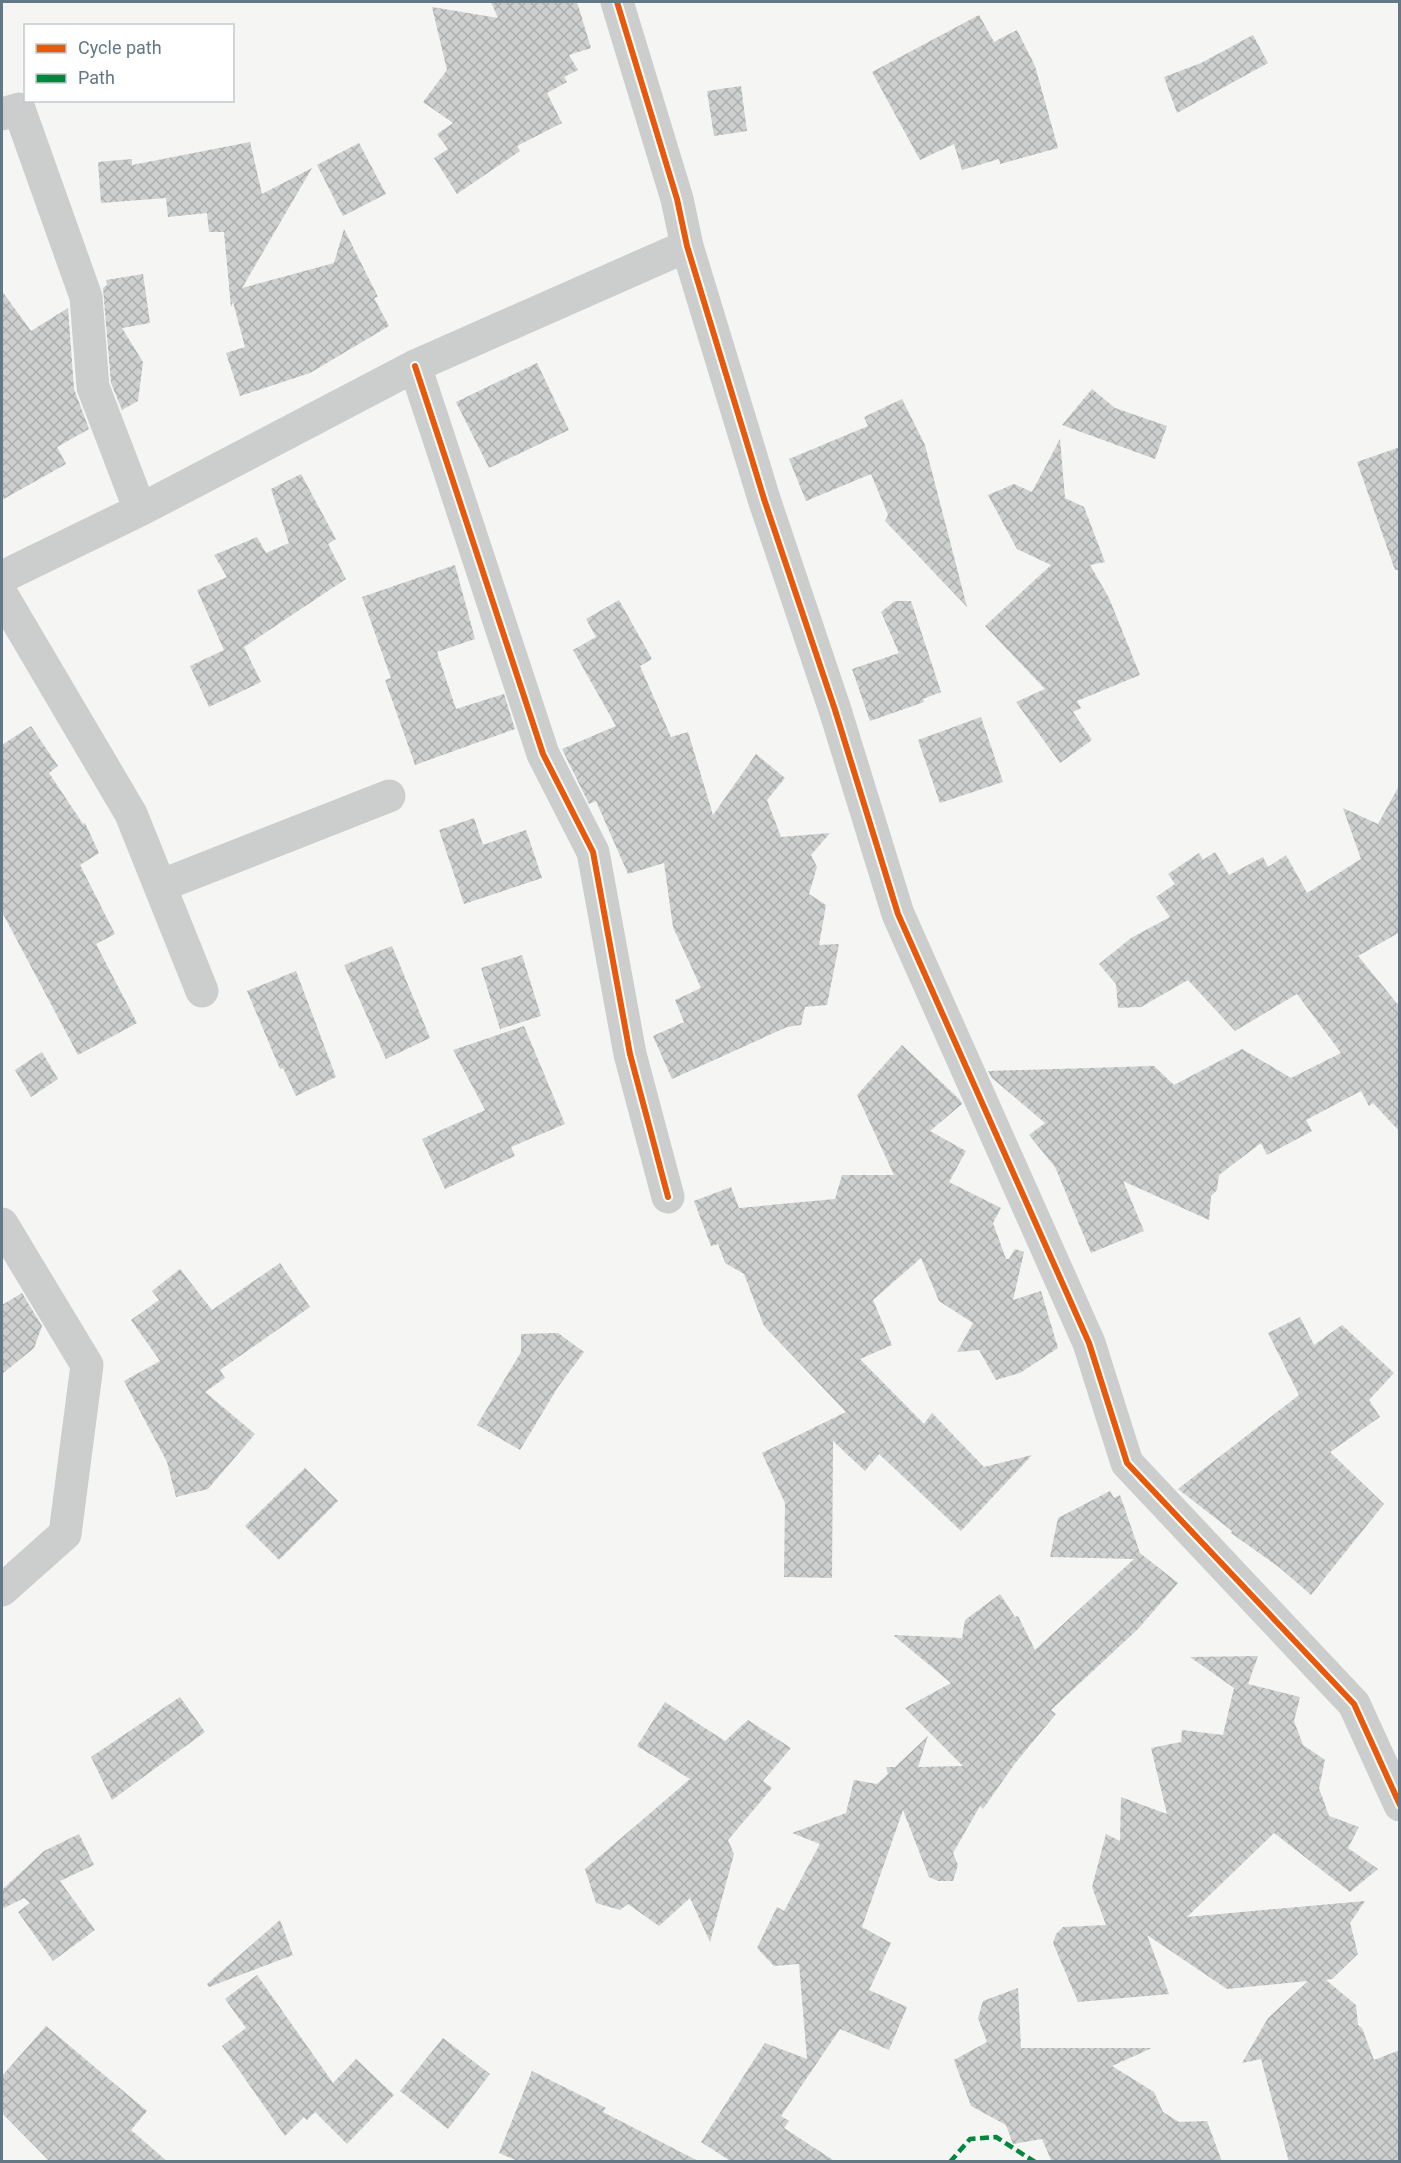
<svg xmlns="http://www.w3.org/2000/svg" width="1401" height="2163" viewBox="0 0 1401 2163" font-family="Roboto,sans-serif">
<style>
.building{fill:url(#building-cross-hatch)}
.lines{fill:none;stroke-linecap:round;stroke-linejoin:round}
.minor{stroke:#cccece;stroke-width:33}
.quiet{stroke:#00873e;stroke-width:4.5;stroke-dasharray:9 4.5;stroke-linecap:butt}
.cycleway-casing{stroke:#fff;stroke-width:10}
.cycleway{stroke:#e8590c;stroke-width:6}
</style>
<defs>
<pattern id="building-cross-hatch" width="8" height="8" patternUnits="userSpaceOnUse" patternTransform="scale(1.5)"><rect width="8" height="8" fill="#ced0cf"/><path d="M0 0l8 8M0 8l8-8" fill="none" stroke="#abaeae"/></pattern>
</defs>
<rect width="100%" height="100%" fill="#f5f5f3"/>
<!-- building -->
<path class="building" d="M491 2H577L591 48 569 55 578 70 564 77 567 82 547 93 562 123 517 146 520 151 457 194 434 158 448 149 437 134 453 123 423 102 447 70 432 7 498 18Z
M979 15 994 42 1017 30 1035 66 1058 148 1000 164 999 159 962 170 954 144 920 160 872 72Z
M1253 35 1268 63 1177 113 1164 77 1201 63Z
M741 86 747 131 714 136 707 91Z
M250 142 262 194 312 168 242 288 334 263 344 229 378 297 374 298 389 326 310 373 240 396 226 353 245 347 233 302 231 307 224 232H209L207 213 168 217 166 198 101 203 98 162 132 159V165Z
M359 143 386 194 343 216 317 165Z
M143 274 150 323 122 328 143 362 138 401 122 410 111 383 103 288 107 285 106 280Z
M2 291 31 331 68 308 74 389 89 429 57 447 66 464 2 500Z
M537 363 569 430 489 468 456 402Z
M1092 389 1115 408 1167 426 1155 459 1062 425Z
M902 399 925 445 967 607 885 521 888 515 871 474 806 501 789 459 868 426 864 417Z
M1060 439 1065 498 1084 507 1105 562 1090 565 1109 598 1140 675 1077 701 1081 708 1073 712 1092 740 1060 763 1016 702 1045 689 985 626 1051 565 1017 549 988 495 1014 484 1032 492Z
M1400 447V570H1395L1357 462Z
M301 474 336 539 328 544 346 579 244 647 261 682 209 707 190 666 224 650 197 590 227 577 214 555 257 537 266 553 289 543 271 489Z
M455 565 475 639 437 652 456 709 504 694 515 729 415 765 385 680 391 678 362 597Z
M619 600 652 659 640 666 671 737 688 732 713 815 756 754 785 778 767 800 781 837 830 833 811 855 817 867 809 894 826 905 819 945 839 944 827 1005 805 1007 801 1025 787 1027 672 1079 653 1036 684 1022 675 1000 701 988 673 927 664 863 628 874 596 801 589 804 562 749 616 726 573 650 596 637 586 619Z
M895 601H911L941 692 923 699 924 702 870 721 852 669 899 653 881 612Z
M981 717 1003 782 940 803 918 740Z
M31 726 58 766 49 773 83 824 85 823 99 853 80 865 115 934 96 944 137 1023 78 1055 2 912V745Z
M1400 784V932L1358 956 1400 1007V1132L1373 1103 1369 1106 1361 1091 1306 1120 1312 1131 1267 1155 1261 1143 1219 1175 1217 1190 1211 1196 1209 1220 1123 1181 1144 1231 1091 1253 1055 1167 1029 1135 1045 1123 992 1078 988 1071 1154 1066 1174 1085 1242 1049 1291 1078 1341 1053 1297 994 1235 1031 1188 980 1141 1007 1118 1008 1116 984 1099 964 1131 938 1170 917 1156 897 1175 884 1168 874 1199 853 1203 860 1215 852 1229 875 1263 857 1268 867 1286 855 1307 893 1361 859 1343 808 1378 824Z
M474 818 483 845 526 830 542 878 464 904 439 830Z
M392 946 430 1038 386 1059 344 965Z
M522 955 541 1016 500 1029 481 968Z
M296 971 336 1077 296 1096 283 1068 280 1069 247 991Z
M524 1026 565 1124 511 1147 515 1156 445 1189 422 1139 485 1110 453 1050Z
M902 1045 960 1100 962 1104 930 1131 966 1151 949 1182 1001 1208 993 1223 1006 1259H1009L1015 1249 1024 1252 1013 1300 1041 1291 1058 1348 1020 1373 996 1380 979 1350 957 1352 973 1323 939 1301 921 1258 873 1300 892 1345 860 1359 924 1424 932 1413 984 1467 1032 1455 961 1531 879 1454 865 1471 833 1441 832 1578 784 1577 785 1503 762 1453 846 1412 764 1326 744 1274 725 1263 718 1244 711 1246 694 1201 731 1187 739 1208 835 1199 842 1175H894L857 1095Z
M42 1052 58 1079 31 1097 15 1070Z
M280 1263 310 1307 220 1370 225 1378 205 1392 255 1434 208 1489 176 1497 167 1462 124 1381 160 1361 131 1320 159 1300 152 1291 180 1269 212 1310Z
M22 1293 42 1326 34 1348 2 1374V1305Z
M1300 1317 1314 1345 1342 1325 1394 1373 1369 1400 1380 1417 1330 1452 1384 1504 1311 1595 1280 1568 1231 1533 1232 1531 1178 1489 1299 1395 1268 1333Z
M558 1333 584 1352 558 1387 520 1450 477 1425 521 1352V1334Z
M305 1468 338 1501 279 1560 245 1526Z
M1110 1491 1114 1498 1120 1495 1140 1553 1178 1583 1138 1629 1051 1710 1056 1714 1016 1762 983 1809 980 1806 953 1853 958 1865 953 1881H938L929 1877 903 1810 862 1927 891 1943 869 1990 907 2007 889 2050 840 2029 781 2116 789 2121 784 2128 836 2162H732L701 2142 765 2043 807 2059 799 1964 774 1966 757 1948 777 1907 784 1911 820 1844 792 1833 846 1813 854 1780 877 1784 888 1774 886 1767H895L928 1736 918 1767 963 1766 905 1708 951 1683 893 1635 962 1638 965 1620 1000 1594 1015 1617 1018 1616 1035 1650 1134 1559 1050 1557 1058 1518Z
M1258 1656 1248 1684 1300 1697 1294 1721 1303 1745 1325 1760 1319 1788 1329 1816 1359 1827 1348 1848 1378 1869 1350 1892 1274 1833 1187 1917 1365 1901 1350 1923 1358 1954 1332 1979 1326 1980 1356 2005 1358 2025 1362 2028 1374 2060 1400 2050V2162H1289L1261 2059 1242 2063 1268 2018 1308 1981 1227 1989 1147 1935 1169 1994 1078 2002 1053 1943 1056 1934 1063 1927 1106 1925 1092 1887 1106 1834 1120 1841 1121 1797 1167 1814 1151 1748 1181 1742 1182 1730 1223 1735 1234 1688 1190 1657Z
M180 1697 205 1732 112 1800 91 1757Z
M665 1702 725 1741 748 1720 791 1748 763 1781 772 1788 728 1840 734 1854 710 1942 690 1898 659 1926 628 1904 620 1910 596 1903 585 1869 690 1779 637 1746Z
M79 1834 94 1865 60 1881 95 1930 53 1961 18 1912 30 1903 24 1898 2 1909V1890L44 1851Z
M280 1920 293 1955 209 1987 207 1984Z
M257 1975 333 2083 356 2059 394 2095 347 2144 315 2112 307 2120 304 2117 285 2136 222 2046 246 2028 225 1999Z
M1018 1988 1021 2048H1152L1112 2066 1154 2092 1163 2112 1179 2122 1207 2121 1222 2162H1052L1042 2139 1013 2144 1006 2125 971 2106 954 2060 987 2042 978 2018 983 2001Z
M46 2026 147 2111 131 2130 168 2162H50L2 2113V2076Z
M443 2038 490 2074 448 2129 400 2091Z
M532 2071 606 2108 603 2112 700 2162H520L499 2153Z"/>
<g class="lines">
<!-- minor -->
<path class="minor" d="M617 2 677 199 687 246 764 499 835 710 898 914 1089 1343 1127 1463 1354 1704 1400 1805
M2 114 19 109 86 297 93 387 140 510
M415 366 543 754 593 852 630 1054 668 1197
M2 577 140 510 415 366 687 246
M2 595 131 814 202 991
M160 886 389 796
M2 1224 87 1365 65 1534 2 1590"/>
<!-- quiet -->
<path class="quiet" d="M950 2162 970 2139 996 2137 1035 2162"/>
<!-- cycleway casing -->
<g class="cycleway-casing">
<path id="cycleway" d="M617 2 677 199 687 246 764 499 835 710 898 914 1089 1343 1127 1463 1354 1704 1400 1805
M415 366 543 754 593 852 630 1054 668 1197"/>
</g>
<!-- cycleway -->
<use href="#cycleway" class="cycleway"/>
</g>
<!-- border -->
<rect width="1401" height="2163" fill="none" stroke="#647784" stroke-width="6"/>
<!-- legend -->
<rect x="24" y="24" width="210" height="78" fill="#ffffff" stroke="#c1c9ce" stroke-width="1.5"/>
<rect x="36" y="44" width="30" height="9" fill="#e8590c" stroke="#c1c9ce" stroke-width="1.5"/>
<text x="78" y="54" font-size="18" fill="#647784">Cycle path</text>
<rect x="36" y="74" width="30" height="9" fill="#00873e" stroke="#c1c9ce" stroke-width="1.5"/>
<text x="78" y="84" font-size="18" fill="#647784">Path</text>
</svg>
